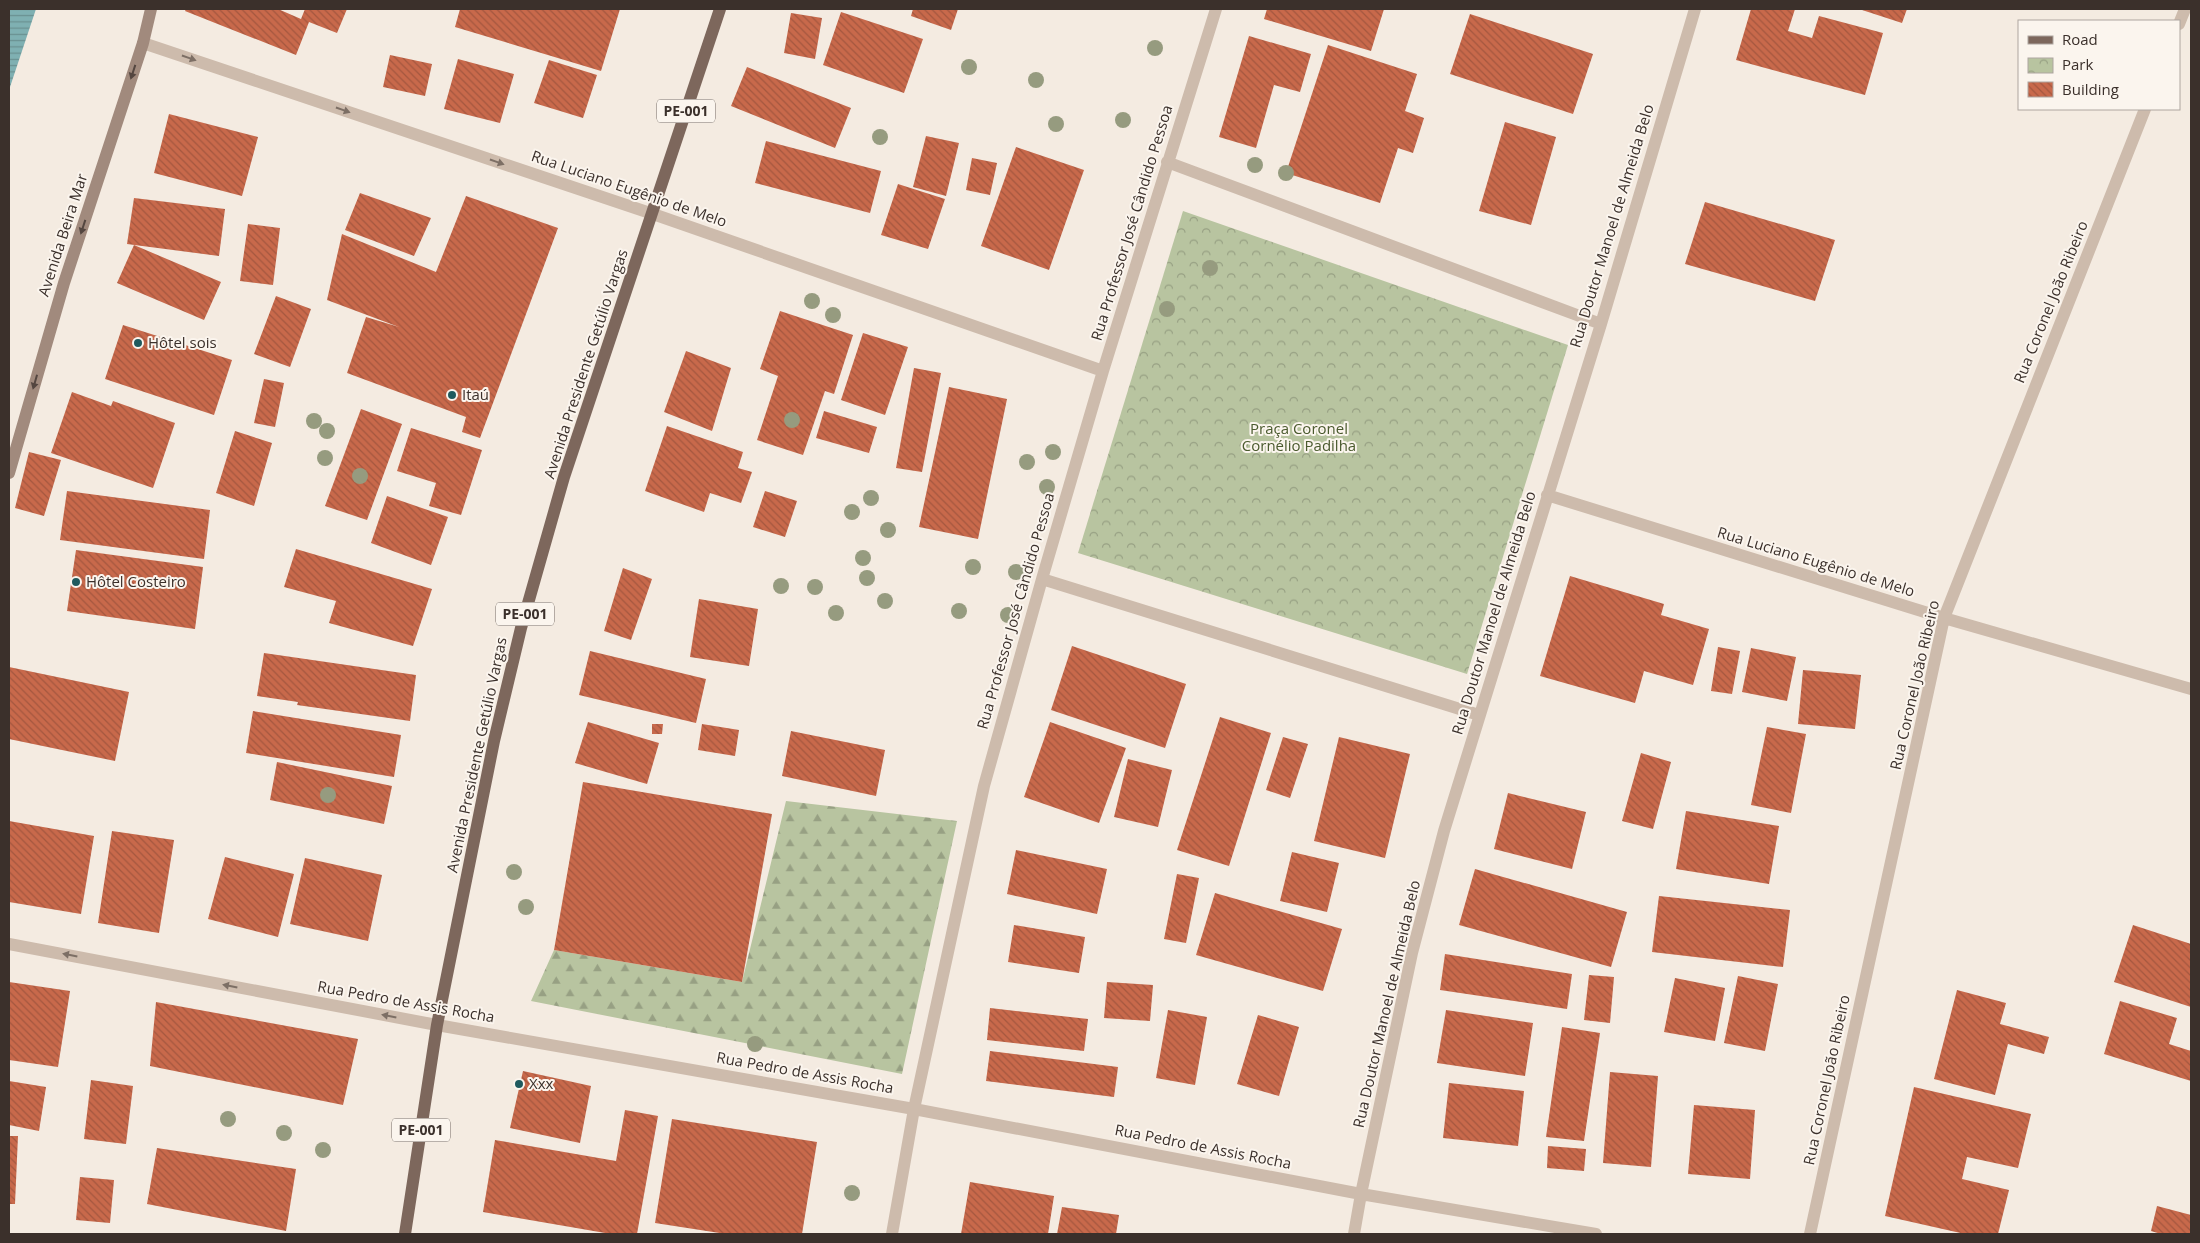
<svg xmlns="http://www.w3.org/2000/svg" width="2200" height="1243" viewBox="0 0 2200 1243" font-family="'Open Sans',sans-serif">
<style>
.forest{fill:url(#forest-firs)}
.park{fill:url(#park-crowns)}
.water{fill:url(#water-rules)}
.building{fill:url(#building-back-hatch)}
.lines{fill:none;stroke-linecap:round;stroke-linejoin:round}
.street{stroke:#cdbbac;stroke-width:12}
.secondary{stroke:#a18a7d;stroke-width:12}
.primary{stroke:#7d675c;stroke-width:12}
.tree{fill:#969b7f}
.oneway{fill:#7d6f65}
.oneway2{fill:#544640}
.poi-dot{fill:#1f5a5e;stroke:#fbf5ee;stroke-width:2}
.labels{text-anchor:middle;stroke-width:4;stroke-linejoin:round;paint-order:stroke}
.shield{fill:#fbf5ee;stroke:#756b66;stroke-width:1}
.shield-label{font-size:14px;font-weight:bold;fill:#3b302b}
.street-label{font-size:15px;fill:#3b302b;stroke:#fbf5ee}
.poi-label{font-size:15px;fill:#3b302b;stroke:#fbf5ee;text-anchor:start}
.park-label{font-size:15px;fill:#4a5a2e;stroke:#fbf5ee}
</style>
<defs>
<pattern id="forest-firs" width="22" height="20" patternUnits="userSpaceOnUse" patternTransform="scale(1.25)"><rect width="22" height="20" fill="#b8c4a0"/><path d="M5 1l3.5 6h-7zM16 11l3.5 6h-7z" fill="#97a083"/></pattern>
<pattern id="park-crowns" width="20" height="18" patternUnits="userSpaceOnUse" patternTransform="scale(1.25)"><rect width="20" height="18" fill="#b8c4a0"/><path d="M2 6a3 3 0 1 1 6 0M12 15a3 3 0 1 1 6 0" fill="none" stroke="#97a083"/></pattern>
<pattern id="water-rules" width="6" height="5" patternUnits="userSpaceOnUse" patternTransform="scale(1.25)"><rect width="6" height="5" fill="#7fb0b2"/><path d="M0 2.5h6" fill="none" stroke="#699091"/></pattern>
<pattern id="building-back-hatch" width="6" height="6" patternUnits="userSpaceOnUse" patternTransform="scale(1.25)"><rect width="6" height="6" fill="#c8694b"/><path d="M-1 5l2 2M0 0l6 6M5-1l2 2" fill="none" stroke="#a4573f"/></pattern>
</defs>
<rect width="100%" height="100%" fill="#f4ebe1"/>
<!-- forest -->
<path class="forest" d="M786 801 957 821 902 1074 531 1001 554 950 742 982Z"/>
<!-- park -->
<path class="park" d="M1183 211 1568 345 1467 674 1078 553Z"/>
<!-- water -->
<path class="water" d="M9 9H36L9 90Z"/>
<!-- building -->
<path class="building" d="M186 9H278L301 19 305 9H347L337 33 309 22 296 55 185 11Z
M460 9H620L601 71 455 27Z
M913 9H958L951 30 911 16Z
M1267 9H1384L1371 51 1264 19Z
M1751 9H1795L1788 31 1812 38 1819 16 1883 33 1865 95 1736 60Z
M1859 9H1907L1902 23Z
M841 12 923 39 904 93 823 65Z
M791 13 822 18 815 59 784 53Z
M1470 14 1593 54 1573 114 1450 74Z
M1249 36 1311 54 1300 92 1274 85 1256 148 1219 137Z
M1328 45 1417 74 1405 111 1424 118 1413 153 1398 148 1380 203 1286 173Z
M390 55 432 64 425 96 383 87Z
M458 59 514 74 500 123 444 109Z
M549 60 597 75 583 118 534 103Z
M747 67 851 108 835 148 731 106Z
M169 114 258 137 242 196 154 173Z
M1505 122 1556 137 1531 225 1479 211Z
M926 136 959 143 946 196 913 187Z
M766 141 881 171 870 213 755 183Z
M1016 147 1084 170 1049 270 981 246Z
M972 158 997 163 990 195 966 190Z
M898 184 945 199 928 249 881 235Z
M360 193 431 218 414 256 345 230Z
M466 196 558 228 480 438 462 432 466 417 347 373 366 317 399 327 327 300 342 234 436 272Z
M134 198 225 209 219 256 127 244Z
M1705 202 1835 240 1815 301 1685 264Z
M248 224 280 228 273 285 240 281Z
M134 245 221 282 204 320 117 283Z
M276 296 311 309 290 367 254 354Z
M780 311 853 335 834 394 825 391 803 455 757 440 778 376 760 369Z
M123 325 232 360 214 415 105 379Z
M863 333 908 347 885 415 841 400Z
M686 351 731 368 712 431 664 412Z
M914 368 941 373 922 472 896 468Z
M264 379 284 383 275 427 254 423Z
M949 387 1007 399 978 539 919 527Z
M72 392 111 406 113 401 175 423 153 488 51 453Z
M361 409 402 424 367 520 325 506Z
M824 411 877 427 869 453 816 438Z
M667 426 743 452 738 468 752 472 741 503 710 493 704 512 645 491Z
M411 428 482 450 461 515 429 506 436 483 397 471Z
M235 431 272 443 254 506 216 493Z
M29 452 61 460 44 516 15 508Z
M67 491 210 510 204 559 60 540Z
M765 491 797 501 785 537 753 527Z
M387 496 448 517 431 565 371 543Z
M296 549 432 589 413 646 329 623 336 601 284 587Z
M76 550 203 567 195 629 67 611Z
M623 568 652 579 631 640 604 631Z
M1570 576 1664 604 1661 615 1709 629 1693 685 1644 671 1635 703 1540 676Z
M699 599 758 609 749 666 690 657Z
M1072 646 1186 684 1165 748 1051 710Z
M1718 647 1740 651 1732 694 1711 691Z
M1751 648 1796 657 1787 701 1742 692Z
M590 651 706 679 696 723 579 695Z
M264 653 416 675 410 721 297 705 298 702 257 696Z
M9 667 129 692 115 761 9 739Z
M1803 670 1861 675 1855 729 1798 724Z
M253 711 401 735 394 777 246 753Z
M1220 717 1271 733 1229 866 1177 850Z
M588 722 659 743 647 784 575 763Z
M1050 722 1126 748 1099 823 1024 797Z
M652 724H663L662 734H652Z
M702 724 739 730 735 756 698 750Z
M1767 727 1806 734 1791 813 1751 805Z
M791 731 885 750 876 796 782 776Z
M1283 737 1308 744 1290 798 1266 790Z
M1339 737 1410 754 1385 858 1314 841Z
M1641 753 1671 762 1653 829 1622 821Z
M1128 759 1172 770 1158 827 1114 817Z
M277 762 392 786 384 824 270 800Z
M583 782 772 814 742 982 554 950Z
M1508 793 1586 812 1572 869 1494 849Z
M1686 811 1779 826 1769 884 1676 869Z
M9 821 94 836 81 914 9 902Z
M112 831 174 840 159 933 98 923Z
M1016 850 1107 869 1097 914 1007 894Z
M1292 852 1339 863 1327 912 1280 901Z
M225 857 294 874 278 937 208 919Z
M305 858 382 875 368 941 290 924Z
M1475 869 1627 912 1611 967 1459 925Z
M1177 874 1199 878 1186 943 1164 939Z
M1215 893 1342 929 1323 991 1196 955Z
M1659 896 1790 910 1783 967 1652 952Z
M1014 925 1085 937 1079 973 1008 962Z
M2133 925 2191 944V1007L2114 982Z
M1445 954 1572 974 1567 1009 1440 990Z
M1589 975 1614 977 1610 1023 1584 1020Z
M1738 976 1778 984 1765 1051 1724 1043Z
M1675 978 1725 988 1715 1041 1664 1032Z
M9 982 70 991 58 1067 9 1060Z
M1107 982 1153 985 1150 1021 1104 1018Z
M1957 990 2006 1003 2000 1024 2049 1037 2044 1054 2008 1044 1995 1095 1934 1079Z
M2120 1001 2177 1018 2169 1044 2191 1051V1081L2104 1054Z
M156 1002 358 1039 343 1105 150 1066Z
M990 1008 1088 1019 1084 1051 987 1040Z
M1168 1010 1207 1017 1195 1085 1156 1078Z
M1446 1010 1533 1023 1525 1076 1437 1063Z
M1258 1015 1299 1027 1279 1096 1237 1084Z
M1562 1027 1600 1033 1584 1141 1546 1137Z
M990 1051 1118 1067 1114 1097 986 1081Z
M523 1071 591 1086 580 1143 510 1128Z
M1610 1072 1658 1076 1651 1167 1603 1163Z
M91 1080 133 1086 126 1144 84 1139Z
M9 1081 46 1087 39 1131 9 1125Z
M1449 1083 1524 1091 1518 1146 1443 1138Z
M1914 1087 2031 1114 2018 1168 1967 1157 1962 1179 2009 1190 1998 1234H1965L1885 1216Z
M1694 1105 1755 1110 1750 1179 1688 1174Z
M625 1110 658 1116 637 1234H611L483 1212 495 1140 616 1161Z
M672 1119 817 1142 802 1234H726L655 1223Z
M9 1136H18L15 1204H9Z
M1548 1146 1586 1149 1584 1171 1547 1168Z
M157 1148 296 1169 286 1231 147 1204Z
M80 1177 114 1180 110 1223 76 1220Z
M970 1182 1054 1196 1048 1234H961Z
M2157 1206 2191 1215V1234H2161L2151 1231Z
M1062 1207 1119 1215 1116 1234H1057Z"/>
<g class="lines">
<!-- street -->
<path class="street" d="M2179 24 2185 9
M143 43 653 214 1103 371
M1167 162 1601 324
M1547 495 1944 618 2191 689
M1042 579 1479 715
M9 944 437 1025 914 1109 1361 1194 1596 1234
M892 1234 914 1109 984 786 1042 579 1103 371 1216 9
M1354 1234 1361 1194 1412 953 1444 831 1601 324 1695 9
M1810 1234 1944 618 2145 109"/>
<!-- secondary -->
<path class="secondary" d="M9 473 64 283 143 43 151 9"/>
<!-- primary -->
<path class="primary" d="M405 1234 437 1025 494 741 521 628 564 477 720 9"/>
</g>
<!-- trees -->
<g class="tree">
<circle cx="1155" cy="48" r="8"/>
<circle cx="969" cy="67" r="8"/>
<circle cx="1036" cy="80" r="8"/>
<circle cx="1123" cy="120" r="8"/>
<circle cx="1056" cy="124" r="8"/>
<circle cx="880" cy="137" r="8"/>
<circle cx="1255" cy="165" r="8"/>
<circle cx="1286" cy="173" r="8"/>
<circle cx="1210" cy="268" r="8"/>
<circle cx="812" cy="301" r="8"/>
<circle cx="1167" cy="309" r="8"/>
<circle cx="833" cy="315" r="8"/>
<circle cx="792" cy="420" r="8"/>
<circle cx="314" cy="421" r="8"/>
<circle cx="327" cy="431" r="8"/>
<circle cx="1053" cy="452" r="8"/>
<circle cx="325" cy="458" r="8"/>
<circle cx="1027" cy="462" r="8"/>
<circle cx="360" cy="476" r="8"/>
<circle cx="1047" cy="487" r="8"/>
<circle cx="871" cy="498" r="8"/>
<circle cx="852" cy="512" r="8"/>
<circle cx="888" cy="530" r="8"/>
<circle cx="863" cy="558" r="8"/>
<circle cx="973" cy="567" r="8"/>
<circle cx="1016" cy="572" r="8"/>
<circle cx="867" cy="578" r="8"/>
<circle cx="781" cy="586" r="8"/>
<circle cx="815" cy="587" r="8"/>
<circle cx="885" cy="601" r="8"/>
<circle cx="959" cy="611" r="8"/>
<circle cx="836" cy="613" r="8"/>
<circle cx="1008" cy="615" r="8"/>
<circle cx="328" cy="795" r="8"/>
<circle cx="514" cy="872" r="8"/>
<circle cx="526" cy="907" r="8"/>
<circle cx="755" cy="1044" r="8"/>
<circle cx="228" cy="1119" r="8"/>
<circle cx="284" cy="1133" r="8"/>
<circle cx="323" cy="1150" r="8"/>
<circle cx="852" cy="1193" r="8"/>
</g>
<!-- one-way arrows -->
<defs><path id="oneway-solid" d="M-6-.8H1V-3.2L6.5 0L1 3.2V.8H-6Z" transform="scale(1.25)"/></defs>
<g class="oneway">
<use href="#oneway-solid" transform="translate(189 58) rotate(19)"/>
<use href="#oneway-solid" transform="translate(343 110) rotate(19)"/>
<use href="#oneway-solid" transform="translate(497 162) rotate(19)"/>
<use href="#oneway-solid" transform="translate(70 955) rotate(-169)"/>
<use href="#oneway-solid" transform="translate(230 986) rotate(-169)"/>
<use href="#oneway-solid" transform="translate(389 1016) rotate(-169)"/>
</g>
<g class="oneway2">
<use href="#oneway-solid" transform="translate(133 72) rotate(108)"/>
<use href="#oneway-solid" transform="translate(83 227) rotate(108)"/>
<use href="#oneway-solid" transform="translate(35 382) rotate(106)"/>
</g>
<!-- markers -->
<g class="poi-dot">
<circle cx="138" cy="343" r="5"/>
<circle cx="452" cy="395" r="5"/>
<circle cx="76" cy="582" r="5"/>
<circle cx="519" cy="1084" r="5"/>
</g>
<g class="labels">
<!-- shield labels -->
<g class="shield">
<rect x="657" y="99.5" width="58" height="23" rx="4"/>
<rect x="496" y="602.5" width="58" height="23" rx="4"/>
<rect x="392" y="1118.5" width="58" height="23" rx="4"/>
</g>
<g class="shield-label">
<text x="686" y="116">PE-001</text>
<text x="525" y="619">PE-001</text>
<text x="421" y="1135">PE-001</text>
</g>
<!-- street labels -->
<g class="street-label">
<text transform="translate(629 189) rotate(19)" y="5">Rua Luciano Eugênio de Melo</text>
<text transform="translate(1132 223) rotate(-73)" y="5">Rua Professor José Cândido Pessoa</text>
<text transform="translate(1612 226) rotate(-73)" y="5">Rua Doutor Manoel de Almeida Belo</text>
<text transform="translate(63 235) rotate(-72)" y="5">Avenida Beira Mar</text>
<text transform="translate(2051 302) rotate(-68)" y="5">Rua Coronel João Ribeiro</text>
<text transform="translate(586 364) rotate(-72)" y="5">Avenida Presidente Getúlio Vargas</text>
<text transform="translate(1816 562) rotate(17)" y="5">Rua Luciano Eugênio de Melo</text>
<text transform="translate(1016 611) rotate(-74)" y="5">Rua Professor José Cândido Pessoa</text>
<text transform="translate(1494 613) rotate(-73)" y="5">Rua Doutor Manoel de Almeida Belo</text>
<text transform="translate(1915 685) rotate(-77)" y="5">Rua Coronel João Ribeiro</text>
<text transform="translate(477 755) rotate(-78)" y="5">Avenida Presidente Getúlio Vargas</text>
<text transform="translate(406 1002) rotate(10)" y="5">Rua Pedro de Assis Rocha</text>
<text transform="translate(1387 1004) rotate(-77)" y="5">Rua Doutor Manoel de Almeida Belo</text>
<text transform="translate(805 1073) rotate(10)" y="5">Rua Pedro de Assis Rocha</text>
<text transform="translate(1827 1080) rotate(-78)" y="5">Rua Coronel João Ribeiro</text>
<text transform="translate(1203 1147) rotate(11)" y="5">Rua Pedro de Assis Rocha</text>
</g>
<!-- poi labels -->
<g class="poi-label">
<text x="148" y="348">Hôtel sois</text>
<text x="462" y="400">Itaú</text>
<text x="86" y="587">Hôtel Costeiro</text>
<text x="529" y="1089">Xxx</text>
</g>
<!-- park labels -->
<g class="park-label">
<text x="1299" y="434">Praça Coronel<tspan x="1299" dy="17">Cornélio Padilha</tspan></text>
</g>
</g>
<!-- border -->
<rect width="2200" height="1243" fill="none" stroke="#3b302b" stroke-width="20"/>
<!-- legend -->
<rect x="2018" y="20" width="162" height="90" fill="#fbf5ee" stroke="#aea6a0"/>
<rect x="2028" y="36" width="25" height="8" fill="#7d675c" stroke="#aea6a0"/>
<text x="2062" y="45" font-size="15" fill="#3b302b">Road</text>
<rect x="2028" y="58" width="25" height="15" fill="url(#park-crowns)" stroke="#aea6a0"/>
<text x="2062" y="70" font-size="15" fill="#3b302b">Park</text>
<rect x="2028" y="82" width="25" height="15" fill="url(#building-back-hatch)" stroke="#aea6a0"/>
<text x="2062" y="95" font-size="15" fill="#3b302b">Building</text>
</svg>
